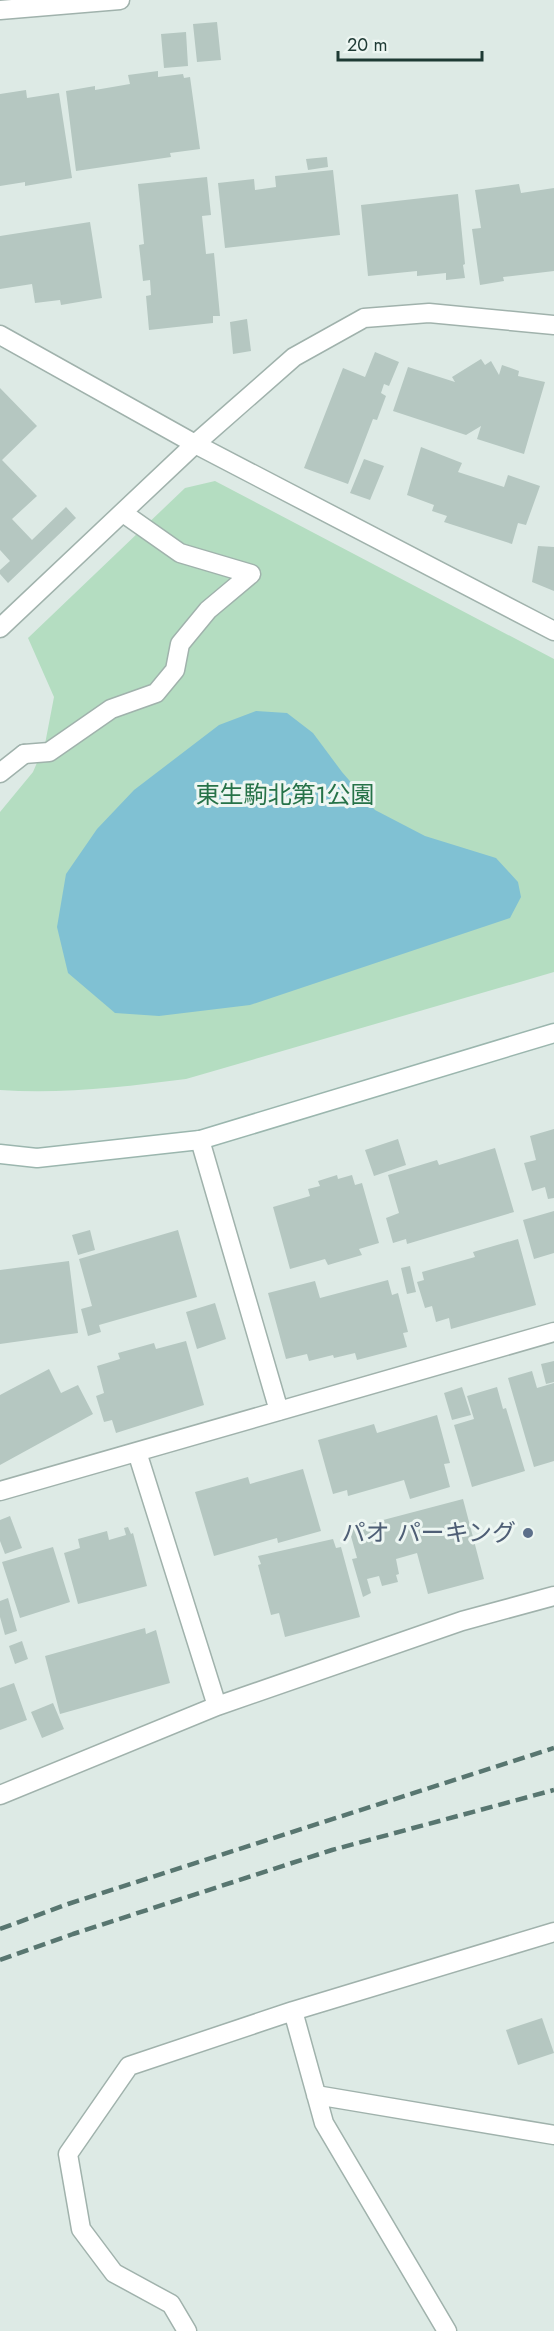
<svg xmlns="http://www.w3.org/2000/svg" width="554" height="2331" viewBox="0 0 554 2331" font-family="Jost,'Noto Sans JP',sans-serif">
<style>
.green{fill:#b4ddc1}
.water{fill:#80c1d3}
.building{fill:#b5c7c1}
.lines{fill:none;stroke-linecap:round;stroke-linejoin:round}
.lane-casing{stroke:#a0b2ac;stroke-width:21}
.street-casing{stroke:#a0b2ac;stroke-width:21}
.secondary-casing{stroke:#9bb6ae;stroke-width:21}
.lane{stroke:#fff;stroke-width:18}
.street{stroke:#fff;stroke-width:18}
.secondary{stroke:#fff;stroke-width:18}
.rail{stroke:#587670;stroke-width:4.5;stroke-dasharray:12 6;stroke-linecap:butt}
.service-dot{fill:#5c6f8a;stroke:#edf6f2;stroke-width:2}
.labels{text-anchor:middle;stroke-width:6;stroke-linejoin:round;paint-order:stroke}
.park-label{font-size:24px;fill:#267248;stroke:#edf6f2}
.service-label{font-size:24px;fill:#4e5e75;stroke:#edf6f2;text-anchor:end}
</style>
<rect width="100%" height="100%" fill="#ddeae5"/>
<!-- green -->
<path class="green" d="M215 481 554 659V972L186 1079C124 1087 62 1094 0 1090V812L33 772 45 744 54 697 28 638 185 488Z"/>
<!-- water -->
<path class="water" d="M256 711 287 713 313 733 342 772 375 810 425 836 496 858 518 882 521 897 510 918 250 1005 159 1016 115 1013 68 973 57 927 66 874 97 829 134 790 219 725Z"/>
<!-- building -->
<path class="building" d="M217 22 221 60 197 62 193 24Z
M186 32 188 66 164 68 161 34Z
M158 71V77L183 74 184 78 190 77 200 149 170 153 171 157 76 171 66 91 95 86V90L130 84 128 75Z
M26 90 27 98 59 93 72 178 25 186V182L0 186V94Z
M327 157 328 167 308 170 306 159Z
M333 170 340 235 225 248 218 183 254 179 255 190 276 187 275 176Z
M207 177 211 215 202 216 206 254 214 253 220 316H213V323L149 330 146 296 151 295 150 280 143 281 139 245 144 244 138 184Z
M519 184 521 193 554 188V271L503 277 504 281 480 285 472 229 481 228 475 190Z
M458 194 465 264 463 265 465 278 446 280V273L417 276V271L368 276 361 205Z
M90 222 102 298 61 305 60 300 35 303 32 284 0 289V236Z
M247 319 251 351 233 354 230 322Z
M375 352 399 362 389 386 384 384 381 393 386 396 377 420 373 419 348 484 304 468 343 368 365 377Z
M481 359 485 365 491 361 499 375 502 365 519 371 518 376 545 382 524 454 477 439 481 426 466 435 393 411 408 367 455 382 452 377Z
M0 388 37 426 2 460 37 496 12 519 32 540 66 507 76 518 8 583 0 574V570L10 561 0 550Z
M421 447 462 463 458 472 504 487 508 475 540 486 526 525 518 523 512 544 444 522 447 516 432 511 434 505 407 495Z
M364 459 384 466 370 500 350 493Z
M538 546 554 547V591L532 582Z
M554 1129V1198L548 1199 545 1187 532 1191 524 1163 536 1160 530 1136Z
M398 1139 406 1165 374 1176 365 1150Z
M495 1148 514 1212 407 1244 406 1239 393 1243 386 1218 399 1213 388 1175 437 1160 439 1165Z
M337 1175 338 1179 352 1175 355 1185 362 1183 379 1243 359 1249 362 1255 328 1265 325 1259 290 1269 273 1207 310 1196 308 1189 320 1186 318 1181Z
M554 1211V1253L534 1259 523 1220Z
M90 1230 95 1250 78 1255 72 1235Z
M178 1230 197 1297 99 1325 101 1332 88 1336 81 1309 92 1306 79 1259Z
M518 1239 536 1305 451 1329 449 1318 436 1322 432 1306 425 1308 417 1282 424 1280 422 1272 475 1257 473 1252Z
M69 1261 78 1333 0 1344V1270Z
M410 1266 416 1292 407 1294 401 1268Z
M388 1280 392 1295 398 1293 408 1332 403 1333 407 1347 357 1360 355 1353 334 1358 333 1355 309 1361 307 1354 286 1359 268 1293 315 1281 320 1298Z
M215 1303 226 1339 197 1349 186 1312Z
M186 1341 204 1405 116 1433 112 1420 104 1422 96 1396 104 1393 97 1366 120 1359 118 1353 154 1343 156 1349Z
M554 1361V1382L546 1384 541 1364Z
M49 1369 61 1393 78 1385 93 1414 0 1465V1395Z
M532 1371 537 1388 554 1383V1461L534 1467 508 1378Z
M462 1387 471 1415 452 1420 444 1393Z
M497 1387 503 1409 506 1408 525 1471 472 1487 454 1425 474 1419 467 1396Z
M437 1415 450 1463 444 1464 450 1487 410 1499 404 1480 348 1496 347 1490 333 1494 318 1440 374 1424 377 1433Z
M303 1469 321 1531 278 1543 277 1538 214 1556 195 1492 248 1477 250 1484Z
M463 1499 484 1579 428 1594 417 1553 396 1559 399 1574 396 1575 398 1582 382 1586 379 1576 367 1579 371 1593 363 1597 352 1559 357 1558 349 1529Z
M10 1516 22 1548 5 1554 0 1541V1520Z
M128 1527 131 1534 133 1533 147 1586 78 1604 64 1553 80 1548 78 1539 107 1531 109 1540 126 1535 124 1528Z
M333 1539 336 1548 341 1547 360 1617 285 1637 279 1613 271 1615 258 1565 261 1564 258 1556Z
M53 1547 70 1602 20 1618 2 1562Z
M8 1598 17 1631 5 1635 0 1617V1601Z
M145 1628 146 1634 156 1630 170 1683 60 1714 45 1656Z
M22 1641 28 1659 15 1664 9 1646Z
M14 1683 27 1720 0 1730V1688Z
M53 1703 64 1729 42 1738 31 1712Z
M542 2018 554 2053 518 2065 506 2030Z"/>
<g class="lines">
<!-- lane casing -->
<g class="lane-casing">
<path id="lane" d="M24 754 49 752 111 709 156 693 175 670 180 644 208 610 251 574 180 553 123 513
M316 2095 554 2135
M187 2331 171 2304 114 2273 81 2229 68 2154 129 2066 293 2011
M447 2331 324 2123 293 2011 554 1932"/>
</g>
<!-- street casing -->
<g class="street-casing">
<path id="street" d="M0 10 120 0
M0 335 195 444 554 631
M0 628 195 444 294 357 364 318 429 313 554 325
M0 773 24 754
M200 1140 279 1411
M137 1452 217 1706
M0 1491 554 1332
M0 1795 217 1706 462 1621 554 1596"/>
</g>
<!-- secondary casing -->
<g class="secondary-casing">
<path id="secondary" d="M0 1154 37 1158 200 1140 554 1033"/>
</g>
<!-- lane -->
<use href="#lane" class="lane"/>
<!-- street -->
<use href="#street" class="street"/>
<!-- secondary -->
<use href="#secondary" class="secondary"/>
<!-- rail -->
<path class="rail" d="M0 1929 68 1904 554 1748
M0 1960 73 1934 332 1850 554 1790"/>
</g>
<!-- markers -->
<circle class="service-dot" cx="528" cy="1533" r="6"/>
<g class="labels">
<!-- park labels -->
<g class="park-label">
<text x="285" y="803">東生駒北第1公園</text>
</g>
<!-- service labels -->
<g class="service-label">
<text x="516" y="1541">パオ パーキング</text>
</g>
</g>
<!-- scale -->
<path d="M338 51v9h144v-9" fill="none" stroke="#1e3a34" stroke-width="3"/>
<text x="347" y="51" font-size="18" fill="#1e3a34" stroke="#edf6f2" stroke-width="4.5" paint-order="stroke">20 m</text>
</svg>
